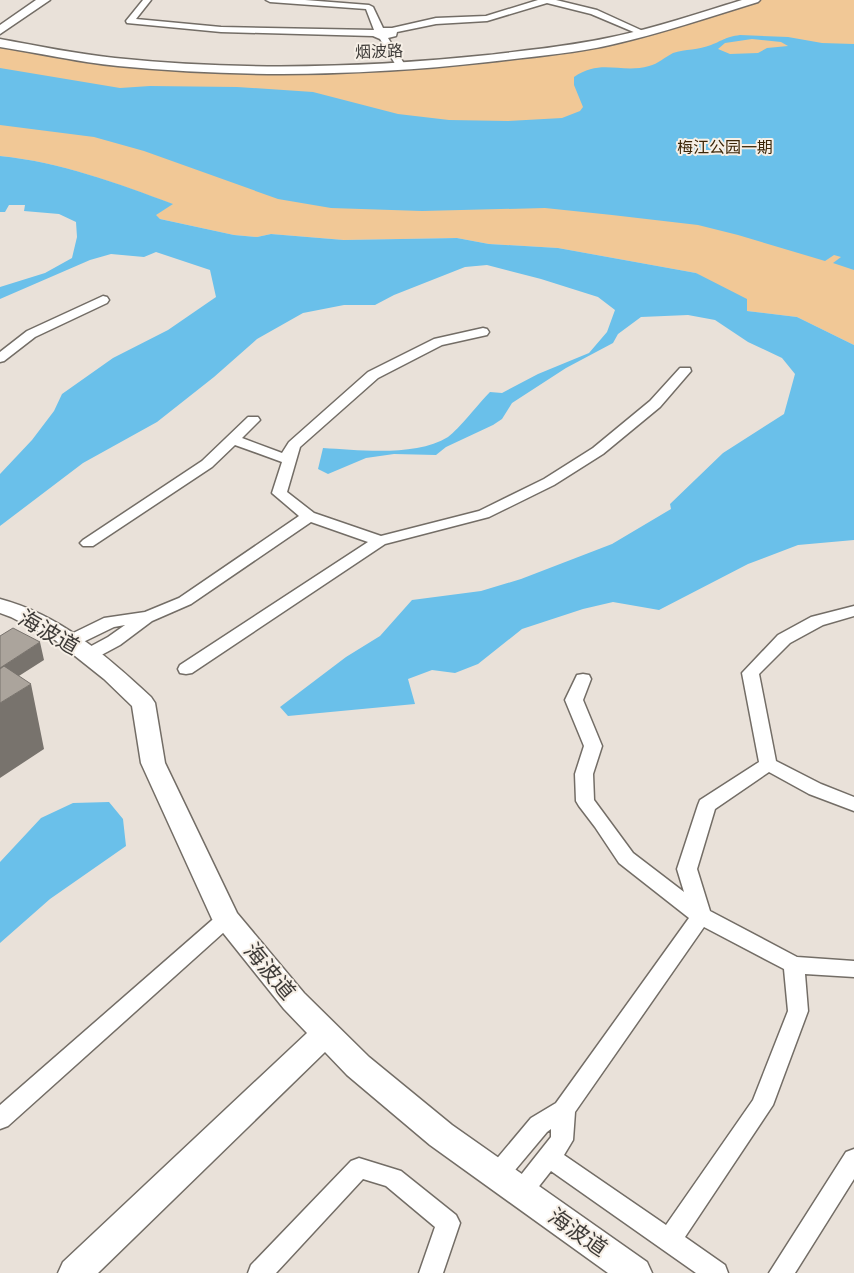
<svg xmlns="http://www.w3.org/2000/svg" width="854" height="1273" viewBox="0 0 854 1273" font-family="Signika,'Noto Sans SC',sans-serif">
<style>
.green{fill:#f1c896}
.water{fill:#6ac0ea;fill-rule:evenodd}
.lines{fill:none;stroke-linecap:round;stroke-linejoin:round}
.street-casing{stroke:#736d66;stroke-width:3}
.secondary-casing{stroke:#736d66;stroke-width:3}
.street{fill:#fff;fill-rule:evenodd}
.secondary{fill:#fff;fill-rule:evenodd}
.shaded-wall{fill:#78736d}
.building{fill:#aba49c;stroke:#78736d}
.labels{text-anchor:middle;stroke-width:4;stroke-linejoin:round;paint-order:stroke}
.far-street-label{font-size:16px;fill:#3e3b38;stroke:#f6efe6}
.far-park-label{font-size:16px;fill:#3b2608;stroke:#f6efe6}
.near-street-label{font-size:22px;fill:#3e3b38;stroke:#f6efe6}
</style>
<rect width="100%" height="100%" fill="#e9e1d9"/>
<!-- green -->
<path class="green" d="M762 0H854V345L797 317 747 311 696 273 558 248 489 244 457 238 344 240 271 234 257 237 234 235 160 219 155 215 172 204C116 183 60 162 0 156V47L171 68 383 70 479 63 561 54 623 42Z"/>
<!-- water -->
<path class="water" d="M740 35 788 37 822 43 854 44V270L833 263 841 257 834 255 825 261 738 235 698 225 612 215 545 208 422 211 331 208 278 199 144 151 94 137 0 125V68L120 88 150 86 237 87 313 92 398 114 449 120 508 121 562 118 580 111 583 107 574 85V77C601 58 621 74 649 66 658 64 665 57 673 53 685 49 699 50 711 45 724 40 725 37 740 35ZM752 39 781 42 788 46 767 48 758 53 730 54 718 49 725 43Z
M0 156C60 162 117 183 173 204L156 215 160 219 234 235 257 237 271 234 344 240 457 238 489 244 558 248 696 273 747 299V311L797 317 854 345V540L798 545 748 564 659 610 613 602 583 609 522 629 478 664 455 673 432 670 408 679 415 704 288 716 280 707 346 657 380 636 412 600 481 591 521 579 612 544 671 509 670 504 723 453 784 414 795 374 782 358 748 342 715 320 688 315 641 317 618 334 613 343 566 368 512 403 502 419 493 425 446 447 436 455 394 454 366 458 328 474 318 469 323 448C359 450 416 457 448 437 459 429 479 403 490 392L502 393 538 374 589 353 607 332 615 310 598 297 541 279 487 265 465 267 394 295 375 305H344L303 313 257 339 214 377 157 422 83 463 0 526V474L32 440 54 411 62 394 113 358 168 330 216 297 210 270 156 252 144 257 111 254 90 260 0 299V287L45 273 72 258 77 237 76 222 59 214 24 211 25 205H9L5 212H0Z
M109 802 123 819 126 846 50 899 0 943V862L41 818 73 803Z"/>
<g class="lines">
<!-- street casing -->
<g class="street-casing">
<path id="street" d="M143 0H151L136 19 221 27 374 30 366 9 270 2 266 0H305L369 5 373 7 383 28H392L436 18 486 16 538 0H556L597 10 643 31 636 33 591 14 547 3 487 21 436 24 397 32 396 36 388 38 405 65 400 68 397 67 380 39 373 36 221 32 127 23 126 21Z
M103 296 107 297 109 300 107 303 35 337 4 361 0 362V352L27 331Z
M483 328 487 329 489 332 487 335 442 345 378 378 300 447 287 492 314 513 381 536 479 511 544 479 593 448 650 401 680 368H690L691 371 660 407 603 454 554 485 489 517 385 544 192 673 186 674 180 673 178 669 180 665 368 542 311 522 191 604 152 621 120 645 94 659 88 660 82 659 80 655 82 651 108 637 125 625 114 627 77 645 71 646 65 645 63 641 65 637 104 618 145 612 179 598 299 516 272 493 282 462 235 445 212 467 93 546H83L80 543 83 540 202 461 248 417H258L260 420 242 438 282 453 289 442 368 372 434 339Z
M854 606V616L823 625 790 643 759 674 776 761 821 784 854 797V811L809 794 769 772 715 809 697 869 710 911 797 957 854 961V977L805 974 808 1011 773 1105 685 1237 725 1265 728 1273H696L551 1171 529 1199 521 1203 513 1199 509 1192 513 1185 551 1137V1129L547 1132 505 1182 497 1185 489 1182 485 1175 489 1168 531 1118 556 1103 689 918 619 863 595 827 579 806 576 801 575 774 584 746 565 700 577 675 583 674 589 675 591 679 583 700 602 746 593 774 594 800 633 853 684 892 677 869 698 805 700 800 759 762 742 673 778 635 811 617ZM704 927 784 969 788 1011 753 1100 666 1225 564 1155 573 1140 575 1112Z
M226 911 233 914 236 919 233 924 8 1126 0 1129V1105L219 914Z
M854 1149V1179L795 1273H769L846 1152Z
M359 1158 401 1171 456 1215 460 1223 443 1273H419L435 1227 386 1186 363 1179 276 1273H248L251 1265 351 1161Z"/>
</g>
<!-- secondary casing -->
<g class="secondary-casing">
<path id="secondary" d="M36 0H50L0 34V25Z
M742 0H760L758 2C709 17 660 34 610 45 570 54 528 57 488 62 365 76 241 78 118 66 78 62 39 53 0 47V39C38 46 77 54 115 58 239 71 365 68 488 55 529 50 571 46 612 37 656 28 699 13 742 0Z
M0 599C60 615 107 656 151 697L155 703 165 763 237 913 304 993 369 1057 452 1125 647 1262 652 1273H608L430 1145 347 1075 325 1052 98 1273H58L63 1262 307 1033 284 1009 212 919 141 763 132 706 104 679 55 640 11 617 0 613Z"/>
</g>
<!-- street -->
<use href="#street" class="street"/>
<!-- secondary -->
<use href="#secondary" class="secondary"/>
</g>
<!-- shaded-wall -->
<path class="shaded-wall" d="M40 642 44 660 0 688V668Z
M31 684 44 749 0 778V703Z"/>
<!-- building -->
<path class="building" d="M13 628 40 642 0 668V636Z
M4 666 31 684 0 703V669Z"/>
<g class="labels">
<!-- far-street labels -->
<g class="far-street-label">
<text transform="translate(379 51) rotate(-2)" y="6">烟波路</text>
</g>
<!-- far-park labels -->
<g class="far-park-label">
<text x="725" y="153">梅江公园一期</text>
</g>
<!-- near-street labels -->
<g class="near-street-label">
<text transform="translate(49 632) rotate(30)" y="8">海波道</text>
<text transform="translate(270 971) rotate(50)" y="8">海波道</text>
<text transform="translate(578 1232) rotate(35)" y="8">海波道</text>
</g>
</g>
</svg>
